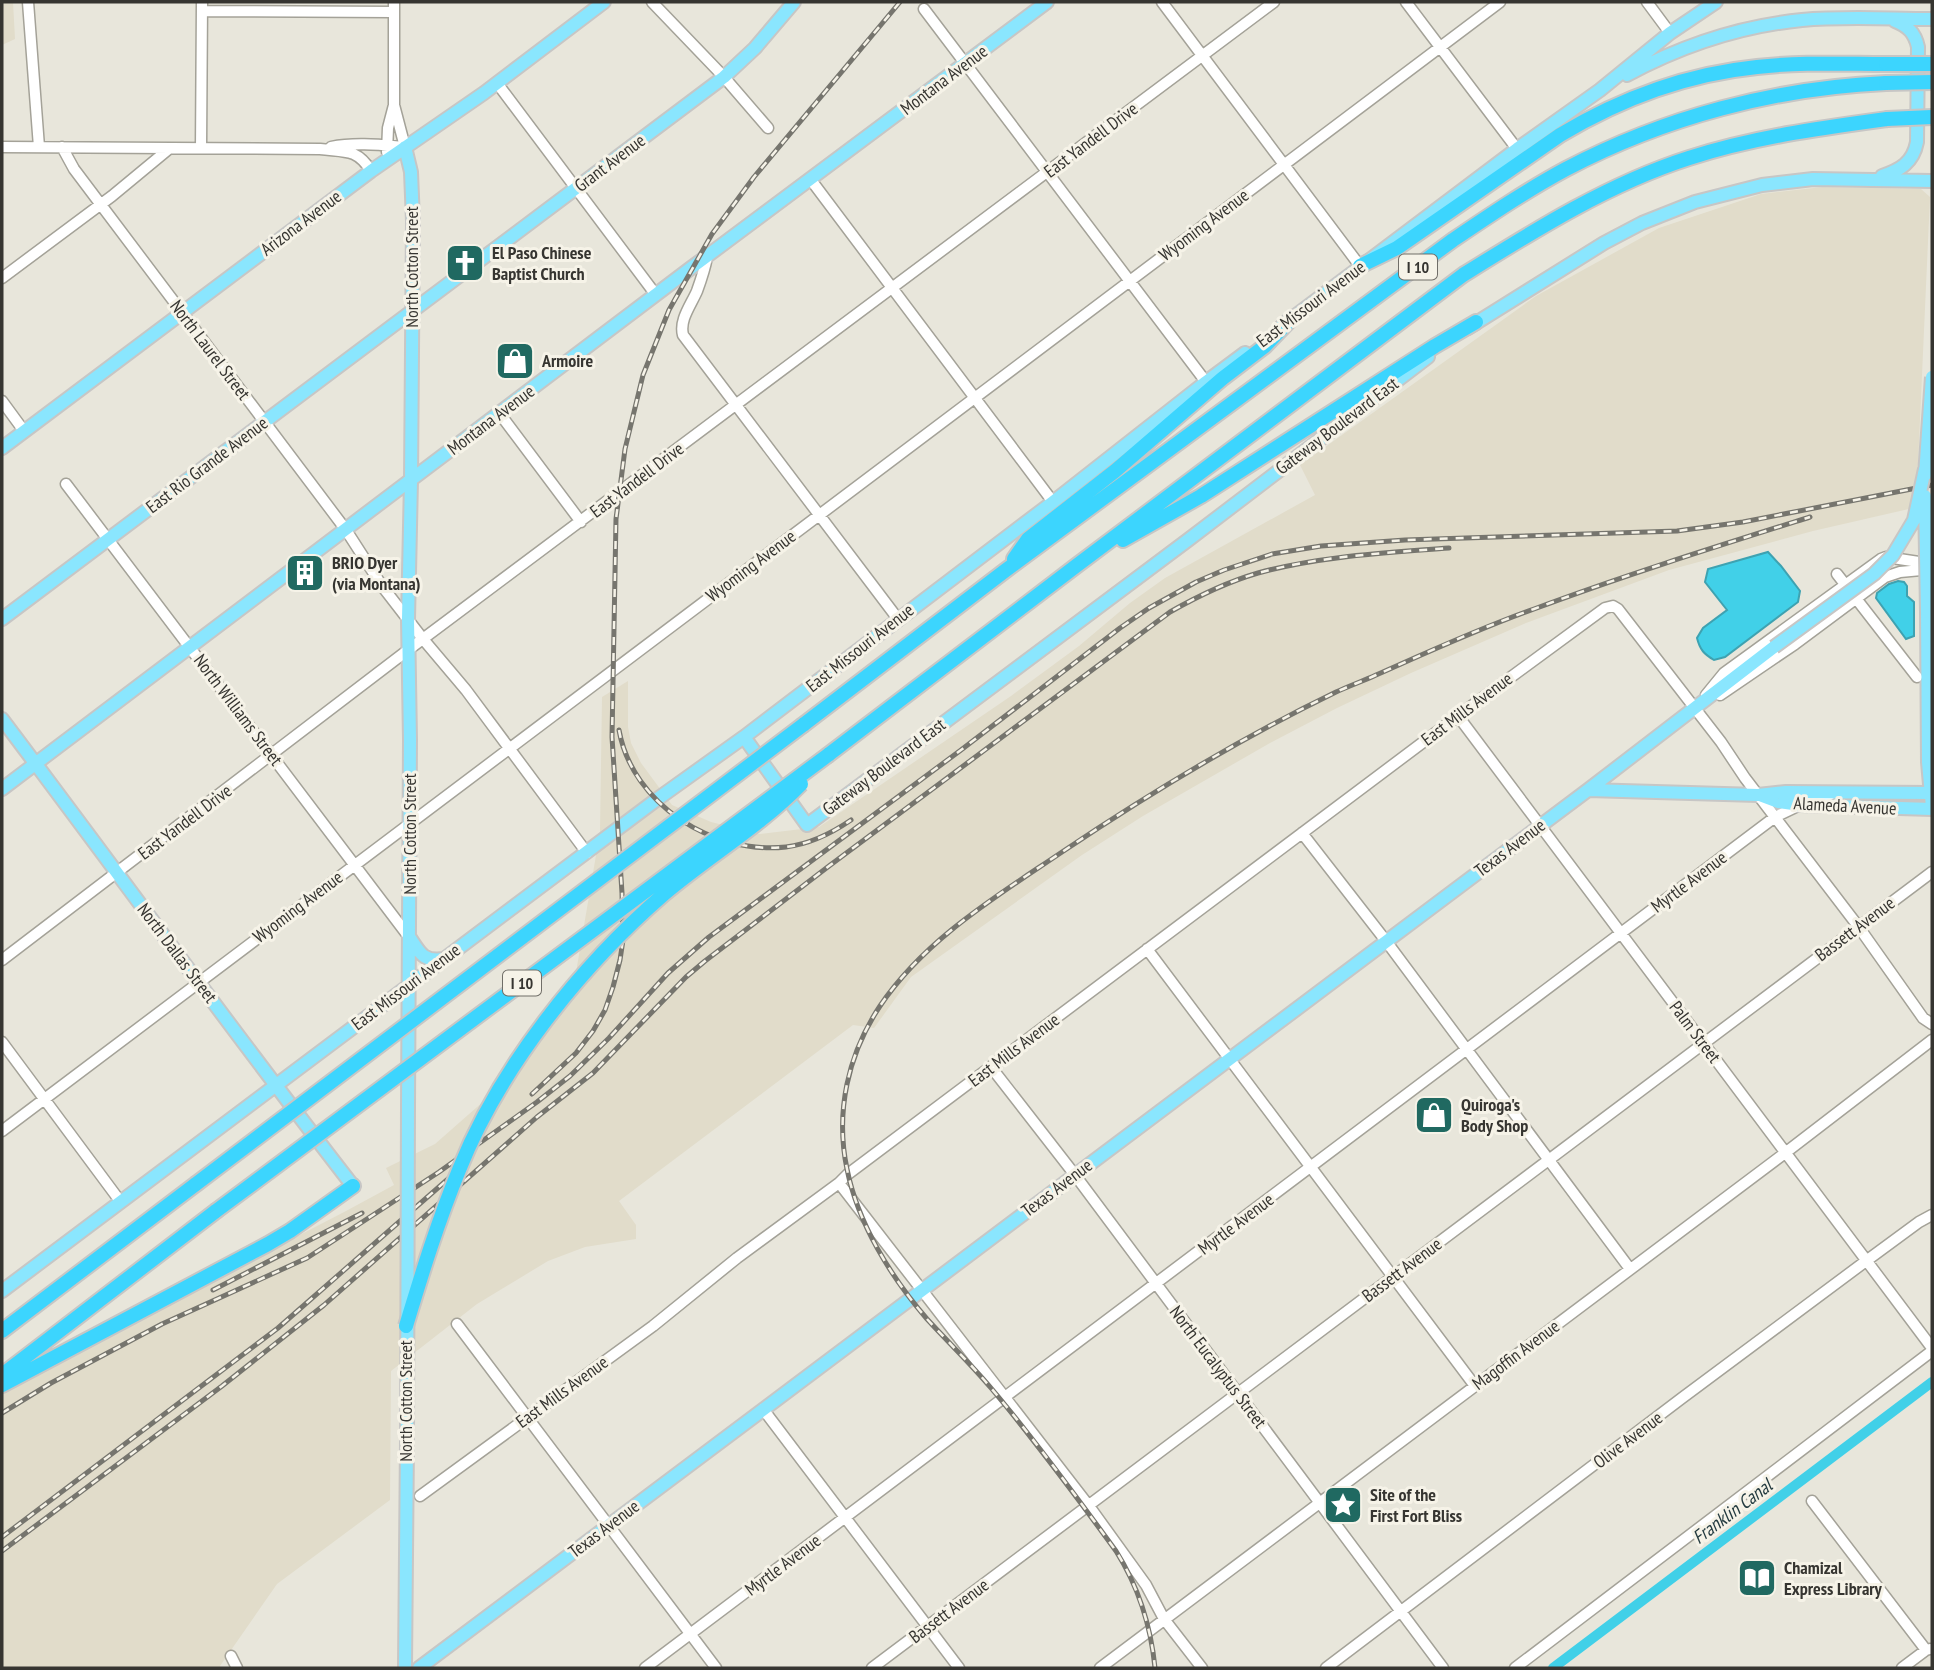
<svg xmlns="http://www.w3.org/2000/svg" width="1934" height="1670" viewBox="0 0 1934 1670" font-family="'PT Sans Narrow',sans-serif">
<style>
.built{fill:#e1dcca}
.water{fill:#41d0e8;stroke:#3ea2b1;stroke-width:2}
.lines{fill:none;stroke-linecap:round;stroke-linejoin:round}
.canal{stroke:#41d0e8;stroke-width:10}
.minor-casing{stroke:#a4a298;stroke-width:13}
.major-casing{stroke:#c7c6c5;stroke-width:16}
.highway-casing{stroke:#c7c6c5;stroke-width:18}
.minor{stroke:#fff;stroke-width:10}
.major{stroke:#8ae6fe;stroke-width:12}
.highway{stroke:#3cd5fe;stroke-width:14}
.rail-casing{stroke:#76756e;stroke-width:5}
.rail{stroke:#f6f3e8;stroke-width:2.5;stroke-dasharray:8;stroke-linecap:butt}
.major-bridge-casing{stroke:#c7c6c5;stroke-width:16;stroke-linecap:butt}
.highway-bridge-casing{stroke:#c7c6c5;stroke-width:18;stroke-linecap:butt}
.major-bridge{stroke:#8ae6fe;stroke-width:12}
.highway-bridge{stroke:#3cd5fe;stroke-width:14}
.labels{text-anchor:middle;stroke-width:6;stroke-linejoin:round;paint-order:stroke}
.shield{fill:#f6f3e8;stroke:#706e68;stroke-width:2}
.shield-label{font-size:16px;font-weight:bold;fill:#363531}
.street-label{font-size:18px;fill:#363531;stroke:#f6f3e8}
.poi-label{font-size:18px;font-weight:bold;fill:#363531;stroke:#f6f3e8;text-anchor:start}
.water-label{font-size:19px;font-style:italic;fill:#243b40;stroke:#f6f3e8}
</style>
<rect width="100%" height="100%" fill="#e8e6db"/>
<!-- built -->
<path class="built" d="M2 2H13L15 39 2 45Z
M1823 187 1921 189 1930 197 1918 464 1913 508 1813 531 1669 570 1526 623 1411 673 1337 708 1270 743 1143 816 1082 855 911 977 874 1028 853 1025 619 1201 636 1225V1239L585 1247 548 1261 477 1304 391 1371 390 1500 277 1584 220 1666 221 1668H2V1390L346 1211 394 1185 386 1168 435 1144 519 1070 574 984 600 832 602 697 628 681V727L631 743 641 763 672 805 711 822 760 834 819 827 1011 696 1079 646 1130 603 1165 578 1315 495 1300 465 1536 296 1659 228 1761 194Z"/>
<!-- water -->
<path class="water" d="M1768 552 1781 566 1800 591 1798 602 1725 657 1714 660C1704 654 1700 650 1697 638L1703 628 1727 610 1705 582 1708 569Z
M1898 581 1904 582 1907 586V596L1914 602V636L1906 639 1876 598 1877 593 1889 584Z"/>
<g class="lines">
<!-- canal -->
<path class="canal" d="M1553 1668 1932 1382"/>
<!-- minor casing -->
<g class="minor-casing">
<path id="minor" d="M28 2 39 147
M652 2 724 77 768 128
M1162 2 1360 266
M1406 2 1517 149
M1647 2 1670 33
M924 9 1206 382
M202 11 394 12
M497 83 656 295
M2 147 320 149C344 152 357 148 371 171
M62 147 74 169 346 530 382 586 423 639 466 690 587 853
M331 147C355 142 381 145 405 147L394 105V2
M201 148 202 2
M387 152 388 128 394 105
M811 180 1053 502
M707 257C705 268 701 280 697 291 691 305 679 320 683 335L898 619
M2 278 112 196 170 148
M2 401 24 431
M500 414 581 522
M66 484 409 937
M1837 574 1917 677
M1706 695 1724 673 1881 559 1886 557 1932 564
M1720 695 1795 644 1885 577 1900 572 1932 569
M1458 716 1932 1348
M1302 833 1386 941 1630 1269
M1147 949 1475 1386
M2 960 408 650 1274 2
M2 1042 120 1201
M991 1067 1075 1175 1443 1668
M2 1131 1500 2
M839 1183 1089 1506 1146 1585 1164 1619 1202 1668
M457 1324 716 1668
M763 1409 959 1668
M420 1496 653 1326 737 1258 839 1183 848 1174 1458 716 1605 608 1613 606 1618 609 1721 742 1745 778 1858 926 1923 1018 1932 1024
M1812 1501 1926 1650
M231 1656 237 1668
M645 1668 1775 817 1800 805 1831 794
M872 1668 1932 872
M1100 1668 1785 1153 1932 1040
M1326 1668 1682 1398 1866 1261 1919 1222 1932 1215
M1515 1668 1932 1351
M1902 1668 1926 1650 1930 1649"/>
</g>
<!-- major casing -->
<g class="major-casing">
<path id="major" d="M1627 75C1681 46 1741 26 1802 20 1845 16 1889 19 1932 19
M405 147 411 172 413 221 411 481 408 619 410 740 408 1107
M1882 176C1900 170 1913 163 1917 142L1918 47C1915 33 1908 26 1895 21
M1282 326 1517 149 1600 90 1670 33 1716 2
M1468 328 1604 243 1642 223 1695 202 1762 185 1813 179 1932 181
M2 448 371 171 484 93 604 2
M1927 612 1928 762 1932 807
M2 619 724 77 755 48 794 2
M2 719C119 874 233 1032 353 1186
M744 737 807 825 1188 540 1428 357
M2 789 691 268 1047 2
M1588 790 1758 795 1786 792 1932 793
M1762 796 1778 802 1800 805 1932 809
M410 938C420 953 423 962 444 959
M2 1291 656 800 744 737 1053 502 1206 382 1245 353
M405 1668 407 1441
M419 1668 1588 790 1774 647"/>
</g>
<!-- highway casing -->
<g class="highway-casing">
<path id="highway" d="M1360 266 1397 248 1560 135C1620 99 1688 74 1757 67 1800 62 1843 64 1886 64
M1123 540 1201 496 1435 346 1476 322
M1014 559 1028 539 1115 471 1223 378 1265 346 1290 320
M803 725 1006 570 1453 240C1490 215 1527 190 1566 169 1665 117 1775 88 1886 83
M828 755 1076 566 1463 275C1535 230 1608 184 1689 158 1754 137 1821 128 1887 119
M2 1331 196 1184
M2 1375 216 1211
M2 1385 268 1244 290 1231 353 1186"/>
</g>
<!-- minor -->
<use href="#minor" class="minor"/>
<!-- major -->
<use href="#major" class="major"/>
<!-- highway -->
<use href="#highway" class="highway"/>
<!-- rail casing -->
<g class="rail-casing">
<path id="rail" d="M619 730C632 804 713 855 786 847 810 844 832 833 851 820
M532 1094 576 1053 593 1031 605 1010 613 987 620 960 623 940 622 893 612 737 616 519 625 449 643 375 669 310 712 234 754 177 900 2
M213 1290 362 1213
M2 1413 51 1383 162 1324 307 1258 439 1172 537 1102 570 1076 609 1038 668 973 709 937 961 750 1120 628 1149 608 1196 582 1224 570 1272 554 1321 546 1405 540 1677 531 1743 522 1932 485
M2 1537 278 1328 464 1165
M2 1551 222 1386 324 1305 537 1117 593 1073 686 977 705 961 829 866 1170 612C1198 596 1227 582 1258 573 1320 556 1385 553 1449 548
M1155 1668C1151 1627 1138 1586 1116 1551 1076 1496 1035 1440 991 1388 971 1364 948 1342 927 1319 891 1277 858 1224 847 1169 835 1112 848 1054 880 1006 925 939 997 896 1062 852 1150 793 1241 738 1336 692 1349 686 1363 681 1376 675 1428 652 1480 628 1534 609 1625 575 1718 546 1810 517"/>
</g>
<!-- rail -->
<use href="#rail" class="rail"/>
<!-- major-bridge casing -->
<g class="major-bridge-casing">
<path id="major-bridge" d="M1925 475 1932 377
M1925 496 1927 612
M1774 647 1874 574 1893 555 1914 520 1925 469
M407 1441 408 1107"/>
</g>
<!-- highway-bridge casing -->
<g class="highway-bridge-casing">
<path id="highway-bridge" d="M1886 64H1932
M1886 83 1932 82
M1887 119 1932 117
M196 1184 803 725
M216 1211 828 755
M406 1326C422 1273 438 1221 459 1170 500 1067 581 966 664 894 709 856 760 826 801 784"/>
</g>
<!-- major-bridge -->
<use href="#major-bridge" class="major-bridge"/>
<!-- highway-bridge -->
<use href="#highway-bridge" class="highway-bridge"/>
</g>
<!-- icons -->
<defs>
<g id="church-square" transform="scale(2.0125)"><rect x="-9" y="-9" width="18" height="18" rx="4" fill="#206961" stroke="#f6f3e8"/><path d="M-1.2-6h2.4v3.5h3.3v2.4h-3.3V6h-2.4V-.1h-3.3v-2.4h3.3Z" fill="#fff"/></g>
<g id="shop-square" transform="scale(2.0125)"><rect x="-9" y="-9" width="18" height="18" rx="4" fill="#206961" stroke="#f6f3e8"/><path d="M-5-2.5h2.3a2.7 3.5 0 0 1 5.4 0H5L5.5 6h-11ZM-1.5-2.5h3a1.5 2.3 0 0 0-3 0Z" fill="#fff"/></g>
<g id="building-square" transform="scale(2.0125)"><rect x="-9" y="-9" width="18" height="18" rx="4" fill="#206961" stroke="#f6f3e8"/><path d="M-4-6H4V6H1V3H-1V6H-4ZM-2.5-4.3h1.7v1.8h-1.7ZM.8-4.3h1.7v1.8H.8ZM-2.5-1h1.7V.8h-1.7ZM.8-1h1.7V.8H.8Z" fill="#fff"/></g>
<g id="sight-square" transform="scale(2.0125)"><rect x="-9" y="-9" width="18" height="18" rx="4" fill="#206961" stroke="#f6f3e8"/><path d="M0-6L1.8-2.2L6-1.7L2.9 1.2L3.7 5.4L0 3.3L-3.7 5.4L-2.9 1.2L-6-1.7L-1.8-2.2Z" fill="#fff"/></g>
<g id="library-square" transform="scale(2.0125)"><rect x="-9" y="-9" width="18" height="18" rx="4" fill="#206961" stroke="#f6f3e8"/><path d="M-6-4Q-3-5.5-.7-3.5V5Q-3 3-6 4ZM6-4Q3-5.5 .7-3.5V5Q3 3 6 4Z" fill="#fff"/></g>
</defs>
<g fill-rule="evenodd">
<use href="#church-square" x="465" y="263"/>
<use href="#shop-square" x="515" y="361"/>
<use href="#building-square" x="305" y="573"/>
<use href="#shop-square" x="1434" y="1115"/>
<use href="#sight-square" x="1343" y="1505"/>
<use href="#library-square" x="1757" y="1578"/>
</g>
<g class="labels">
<!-- shield labels -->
<g class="shield">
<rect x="1399" y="254.5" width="38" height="25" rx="5"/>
<rect x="503" y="970.5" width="38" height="25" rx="5"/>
</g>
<g class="shield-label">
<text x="1418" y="273">I 10</text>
<text x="522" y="989">I 10</text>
</g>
<!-- street labels -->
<g class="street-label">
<text transform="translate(944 80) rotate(-37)" y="6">Montana Avenue</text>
<text transform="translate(1091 140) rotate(-37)" y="6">East Yandell Drive</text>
<text transform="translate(610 163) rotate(-37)" y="6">Grant Avenue</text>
<text transform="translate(301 223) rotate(-37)" y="6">Arizona Avenue</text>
<text transform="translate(1204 225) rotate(-37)" y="6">Wyoming Avenue</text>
<text transform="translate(412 267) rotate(-90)" y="6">North Cotton Street</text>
<text transform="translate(1311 304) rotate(-37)" y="6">East Missouri Avenue</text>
<text transform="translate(210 350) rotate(53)" y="6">North Laurel Street</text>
<text transform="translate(491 420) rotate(-37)" y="6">Montana Avenue</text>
<text transform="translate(1337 426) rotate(-37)" y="6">Gateway Boulevard East</text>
<text transform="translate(207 465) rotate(-37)" y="6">East Rio Grande Avenue</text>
<text transform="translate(637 480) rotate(-37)" y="6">East Yandell Drive</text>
<text transform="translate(751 566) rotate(-37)" y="6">Wyoming Avenue</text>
<text transform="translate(860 648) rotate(-38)" y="6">East Missouri Avenue</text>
<text transform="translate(1467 709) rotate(-37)" y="6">East Mills Avenue</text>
<text transform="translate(238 710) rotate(53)" y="6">North Williams Street</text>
<text transform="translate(884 767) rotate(-37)" y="6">Gateway Boulevard East</text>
<text transform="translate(1845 806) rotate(3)" y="6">Alameda Avenue</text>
<text transform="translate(185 822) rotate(-37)" y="6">East Yandell Drive</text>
<text transform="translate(410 834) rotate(-90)" y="6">North Cotton Street</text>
<text transform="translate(1510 848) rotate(-37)" y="6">Texas Avenue</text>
<text transform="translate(1689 882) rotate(-37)" y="6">Myrtle Avenue</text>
<text transform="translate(298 907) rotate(-37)" y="6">Wyoming Avenue</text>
<text transform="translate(1855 929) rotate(-37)" y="6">Bassett Avenue</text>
<text transform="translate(177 953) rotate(53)" y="6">North Dallas Street</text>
<text transform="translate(406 987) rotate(-37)" y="6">East Missouri Avenue</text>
<text transform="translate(1695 1032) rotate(53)" y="6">Palm Street</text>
<text transform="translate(1014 1050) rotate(-37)" y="6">East Mills Avenue</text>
<text transform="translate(1057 1188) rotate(-37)" y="6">Texas Avenue</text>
<text transform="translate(1236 1224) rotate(-37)" y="6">Myrtle Avenue</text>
<text transform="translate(1402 1270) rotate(-37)" y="6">Bassett Avenue</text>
<text transform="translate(1516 1355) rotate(-37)" y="6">Magoffin Avenue</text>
<text transform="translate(1218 1367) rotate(53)" y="6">North Eucalyptus Street</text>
<text transform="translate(562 1392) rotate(-36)" y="6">East Mills Avenue</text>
<text transform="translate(406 1401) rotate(-90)" y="6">North Cotton Street</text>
<text transform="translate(1628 1440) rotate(-37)" y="6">Olive Avenue</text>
<text transform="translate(604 1529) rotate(-37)" y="6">Texas Avenue</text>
<text transform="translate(783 1565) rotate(-37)" y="6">Myrtle Avenue</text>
<text transform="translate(949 1611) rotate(-37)" y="6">Bassett Avenue</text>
</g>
<!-- poi labels -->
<g class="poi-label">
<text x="492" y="259">El Paso Chinese<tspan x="492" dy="21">Baptist Church</tspan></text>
<text x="542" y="367">Armoire</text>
<text x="332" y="569">BRIO Dyer<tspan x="332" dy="21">(via Montana)</tspan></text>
<text x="1461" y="1111">Quiroga's<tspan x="1461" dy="21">Body Shop</tspan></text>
<text x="1370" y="1501">Site of the<tspan x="1370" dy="21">First Fort Bliss</tspan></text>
<text x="1784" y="1574">Chamizal<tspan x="1784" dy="21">Express Library</tspan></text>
</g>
<!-- water labels -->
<g class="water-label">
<text transform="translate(1732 1511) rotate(-37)" y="7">Franklin Canal</text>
</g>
</g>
<!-- border -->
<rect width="1934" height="1670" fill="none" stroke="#363531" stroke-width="7"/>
</svg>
